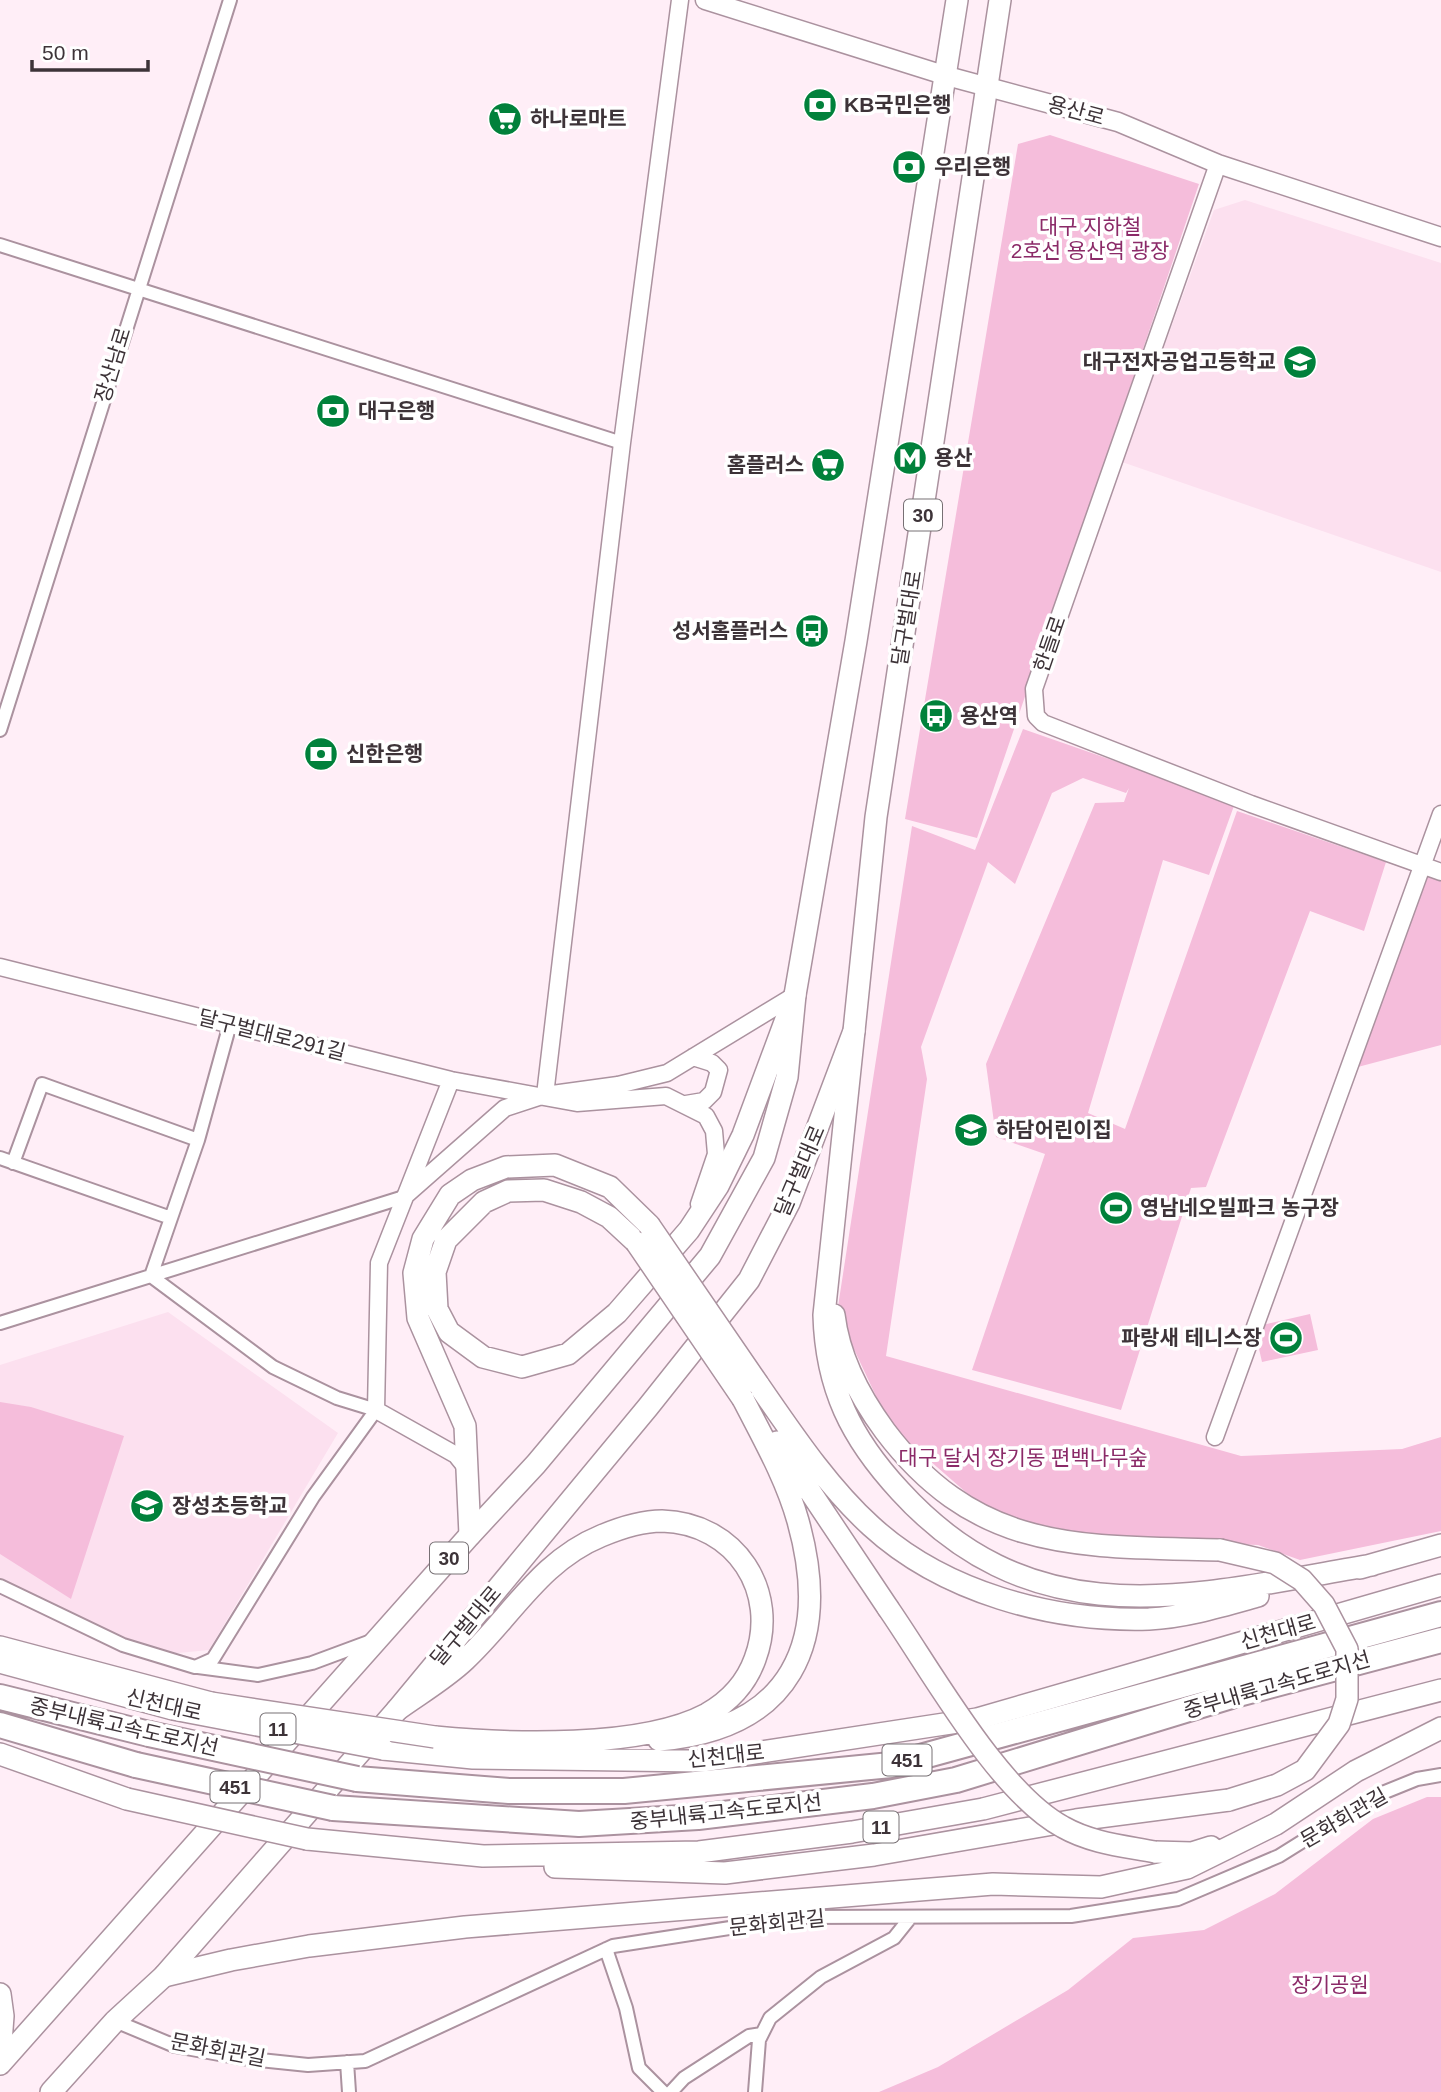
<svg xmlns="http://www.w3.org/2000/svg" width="1441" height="2092" viewBox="0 0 1441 2092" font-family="Helvetica,'Noto Sans KR',sans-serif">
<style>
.built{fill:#fce0ef}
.green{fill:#f5bddb}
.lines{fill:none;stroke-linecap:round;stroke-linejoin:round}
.minor-casing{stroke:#ab929f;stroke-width:16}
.tertiary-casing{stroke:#ab929f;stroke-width:19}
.secondary-casing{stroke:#ab929f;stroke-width:21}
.primary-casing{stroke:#ab929f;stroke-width:24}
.trunk-casing{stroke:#ab929f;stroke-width:24}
.motorway-casing{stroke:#ab929f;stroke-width:28}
.minor{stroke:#fff;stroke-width:12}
.tertiary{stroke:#fff;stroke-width:16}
.secondary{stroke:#fff;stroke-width:18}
.primary{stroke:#fff;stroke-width:21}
.trunk{stroke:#fff;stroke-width:21}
.motorway{stroke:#fff;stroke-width:24}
.trunk-bridge-casing{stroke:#ab929f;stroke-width:24;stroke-linecap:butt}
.motorway-bridge-casing{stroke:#ab929f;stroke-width:28;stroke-linecap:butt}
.trunk-bridge{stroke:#fff;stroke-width:21}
.motorway-bridge{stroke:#fff;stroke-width:24}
.labels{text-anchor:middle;stroke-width:7;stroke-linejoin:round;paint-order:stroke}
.shield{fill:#fff;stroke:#777074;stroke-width:2}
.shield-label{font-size:19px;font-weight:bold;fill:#3d3338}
.poi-label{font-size:21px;font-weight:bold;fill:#3d3338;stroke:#fff;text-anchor:start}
.street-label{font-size:21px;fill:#3d3338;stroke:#fff}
.park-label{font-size:21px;fill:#8b2a68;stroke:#fff}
</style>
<rect width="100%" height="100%" fill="#ffeef7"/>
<!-- built -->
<path class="built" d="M1245 200 1441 263V572L1122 462 1214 210Z
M168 1312 338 1433 209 1650 168 1654 84 1622 0 1578V1365Z"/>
<!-- green -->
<path class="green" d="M1050 135 1199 184 977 838 905 819 1018 144Z
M1023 729 1235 803 1209 875 1163 860 1088 1113 1125 1129 1237 811 1386 862 1364 931 1310 911 1206 1187 1191 1188 1121 1410 972 1370 1045 1154 996 1137 986 1064 1095 803 1124 802 1129 788 1126 793 1083 778 1052 793 1015 884 988 862 921 1047 927 1079 886 1356 1241 1456 1402 1449 1441 1437V1531L1300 1560 1258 1545 1119 1540 992 1515 890 1426 837 1313 912 826 975 850Z
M1424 876 1441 881V1045L1354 1068Z
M1310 1314 1318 1350 1262 1362 1254 1327Z
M0 1402 31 1407 124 1436 71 1599 0 1554Z
M1427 1797H1441V2092H879L938 2067 1068 1990 1133 1938 1204 1930 1275 1894 1373 1819Z"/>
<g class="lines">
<!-- minor casing -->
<g class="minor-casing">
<path id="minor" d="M0 245 622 443
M0 730 230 0
M0 1158 171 1218 151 1276 273 1367 337 1398 376 1410 313 1497 213 1659 195 1667 123 1645 0 1586
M13 1163 42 1084 198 1140
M171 1218 198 1140 230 1024
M0 1323 404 1197
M198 1667 258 1675 312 1663 374 1640
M606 1949 626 2008 639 2068 663 2092
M115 2021 175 2046 241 2058 308 2065 365 2061 613 1946 801 1917 1071 1916 1178 1899 1279 1856 1375 1796 1417 1779 1441 1775
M347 2062 349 2092
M671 2092 684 2078 749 2036 762 2034
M755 2092 759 2040 770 2018 821 1977 894 1938 910 1918"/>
</g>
<!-- tertiary casing -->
<g class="tertiary-casing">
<path id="tertiary" d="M1218 164 1034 689 1036 716 1043 723 1251 804 1441 872
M0 967 451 1080 577 1103 666 1096 706 1116 714 1131 716 1154 699 1204
M451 1080 379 1263 376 1410 456 1455 468 1470
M545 1095 622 443 680 0
M686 1104 704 1101 713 1092 719 1070 712 1063 693 1057
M405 1196 505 1108 545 1095 618 1085 667 1073 795 995
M1215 1437 1441 814"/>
</g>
<!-- secondary casing -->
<g class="secondary-casing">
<path id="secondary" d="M705 0 947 76 1118 122 1218 164 1441 237"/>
</g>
<!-- primary casing -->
<g class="primary-casing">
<path id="primary" d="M0 2064 470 1535 536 1464 710 1256 764 1158 787 1077 795 995 856 641 957 0
M51 2092 115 2021 164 1976 397 1710 648 1407 749 1280 789 1203 854 1031 876 817 1000 0"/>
</g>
<!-- trunk casing -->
<g class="trunk-casing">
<path id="trunk" d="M854 1031 824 1315C826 1388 851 1438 900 1491 1037 1641 1195 1595 1372 1565
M636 1242 609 1217 581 1202 544 1190 508 1191 484 1202 446 1240 435 1272 437 1309 449 1332 483 1357 522 1367 568 1354 617 1313 689 1230 718 1186 743 1135 795 995
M834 1315C839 1357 860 1397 885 1431 978 1554 1081 1546 1220 1550
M758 1384C792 1433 827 1486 871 1526 943 1592 1052 1622 1149 1619 1186 1617 1222 1606 1258 1596
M777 1442 888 1608
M470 1535 465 1426 418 1318 414 1273 423 1239 450 1195 472 1180 506 1167 555 1165 610 1187 649 1225
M1360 1568 1441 1545
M0 1647 211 1703
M0 1662 173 1709
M397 1710C419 1694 445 1679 465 1660 511 1617 540 1561 601 1536 620 1528 642 1521 662 1521 736 1523 780 1592 755 1659 746 1684 730 1701 707 1714 641 1749 509 1744 435 1737
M659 1740C791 1729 832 1643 798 1521 786 1478 763 1438 743 1399
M383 1749 473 1758 702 1761 977 1719 1441 1585
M0 1754 127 1799
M307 1839 483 1856 699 1852 852 1832 983 1809 1441 1690
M1155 1852 1192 1853 1211 1847
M555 1867 725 1873 874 1855 1076 1820 1229 1800
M164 1976 231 1960 309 1946 465 1927 993 1884 1101 1887 1187 1868 1276 1824 1356 1771 1441 1728
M0 1994 3 2016 0 2056"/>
</g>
<!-- motorway casing -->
<g class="motorway-casing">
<path id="motorway" d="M0 1697 149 1734
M0 1725 136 1765
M357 1779 509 1791H624L891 1765 1441 1614
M333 1808 579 1824 698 1817 873 1796 956 1780 1231 1696 1441 1640"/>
</g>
<!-- minor -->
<use href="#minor" class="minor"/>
<!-- tertiary -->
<use href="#tertiary" class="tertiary"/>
<!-- secondary -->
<use href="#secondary" class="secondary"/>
<!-- primary -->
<use href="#primary" class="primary"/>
<!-- trunk -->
<use href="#trunk" class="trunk"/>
<!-- motorway -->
<use href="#motorway" class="motorway"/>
<!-- trunk-bridge casing -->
<g class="trunk-bridge-casing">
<path id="trunk-bridge" d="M649 1225 758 1384
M636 1242 743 1399
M1220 1550 1275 1563 1302 1580 1324 1605 1347 1649V1699L1339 1724 1305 1770 1277 1785 1229 1800
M888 1608C931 1670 998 1792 1063 1827 1091 1843 1124 1846 1155 1852
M211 1703 435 1737
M173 1709 383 1749
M127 1799 307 1839"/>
</g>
<!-- motorway-bridge casing -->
<g class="motorway-bridge-casing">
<path id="motorway-bridge" d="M149 1734 357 1779
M136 1765 333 1808"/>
</g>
<!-- trunk-bridge -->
<use href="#trunk-bridge" class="trunk-bridge"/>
<!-- motorway-bridge -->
<use href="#motorway-bridge" class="motorway-bridge"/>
</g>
<!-- icons -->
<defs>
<g id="bank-disc" transform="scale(1.75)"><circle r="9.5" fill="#01813b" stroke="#fff"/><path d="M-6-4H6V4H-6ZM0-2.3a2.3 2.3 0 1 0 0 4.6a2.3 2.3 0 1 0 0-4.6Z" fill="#fff"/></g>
<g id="supermarket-disc" transform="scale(1.75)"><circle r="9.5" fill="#01813b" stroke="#fff"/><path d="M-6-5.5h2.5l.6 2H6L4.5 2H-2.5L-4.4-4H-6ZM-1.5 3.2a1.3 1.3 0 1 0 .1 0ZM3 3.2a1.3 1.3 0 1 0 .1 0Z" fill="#fff"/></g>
<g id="school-disc" transform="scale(1.75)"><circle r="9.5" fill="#01813b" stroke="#fff"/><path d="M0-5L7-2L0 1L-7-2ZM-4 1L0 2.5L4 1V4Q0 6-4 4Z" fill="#fff"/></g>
<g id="metro-disc" transform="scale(1.75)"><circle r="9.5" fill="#01813b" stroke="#fff"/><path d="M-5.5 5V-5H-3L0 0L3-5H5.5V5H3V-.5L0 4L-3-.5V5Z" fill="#fff"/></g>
<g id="bus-disc" transform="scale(1.75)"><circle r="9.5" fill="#01813b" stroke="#fff"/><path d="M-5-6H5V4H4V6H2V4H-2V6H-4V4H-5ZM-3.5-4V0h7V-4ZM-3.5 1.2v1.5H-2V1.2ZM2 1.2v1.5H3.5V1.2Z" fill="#fff"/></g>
<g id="stadium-disc" transform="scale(1.75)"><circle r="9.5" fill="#01813b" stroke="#fff"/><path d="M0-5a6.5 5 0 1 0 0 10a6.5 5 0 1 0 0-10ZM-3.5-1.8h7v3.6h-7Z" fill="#fff"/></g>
</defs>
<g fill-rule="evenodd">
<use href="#bank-disc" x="820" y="105"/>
<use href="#supermarket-disc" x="505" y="119"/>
<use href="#bank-disc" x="909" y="167"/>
<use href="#school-disc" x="1300" y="362"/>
<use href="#bank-disc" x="333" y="411"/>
<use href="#metro-disc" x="910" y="458"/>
<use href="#supermarket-disc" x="828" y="465"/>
<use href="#bus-disc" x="812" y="631"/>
<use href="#bus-disc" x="936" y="716"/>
<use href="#bank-disc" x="321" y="754"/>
<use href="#school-disc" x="971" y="1130"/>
<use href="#stadium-disc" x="1116" y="1208"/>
<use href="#stadium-disc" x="1286" y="1338"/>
<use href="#school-disc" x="147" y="1506"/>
</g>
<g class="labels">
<!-- shield labels -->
<g class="shield">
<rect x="904" y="499.5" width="38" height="31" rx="5"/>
<rect x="430" y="1542.5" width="38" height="31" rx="5"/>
<rect x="260.5" y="1713.5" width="35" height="31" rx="5"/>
<rect x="882.5" y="1744.5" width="49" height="31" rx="5"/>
<rect x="210.5" y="1771.5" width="49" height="31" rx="5"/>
<rect x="863.5" y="1811.5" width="35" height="31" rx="5"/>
</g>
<g class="shield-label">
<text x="923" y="522">30</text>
<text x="449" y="1565">30</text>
<text x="278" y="1736">11</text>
<text x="907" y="1767">451</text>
<text x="235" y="1794">451</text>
<text x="881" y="1834">11</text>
</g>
<!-- poi labels -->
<g class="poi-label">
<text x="844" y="112">KB국민은행</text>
<text x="530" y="126">하나로마트</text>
<text x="934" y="174">우리은행</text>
<text x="1276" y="369" text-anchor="end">대구전자공업고등학교</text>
<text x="358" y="418">대구은행</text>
<text x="934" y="465">용산</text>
<text x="804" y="472" text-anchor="end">홈플러스</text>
<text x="788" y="638" text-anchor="end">성서홈플러스</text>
<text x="960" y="723">용산역</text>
<text x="346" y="761">신한은행</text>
<text x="996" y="1137">하담어린이집</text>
<text x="1140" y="1215">영남네오빌파크 농구장</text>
<text x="1262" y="1345" text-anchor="end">파랑새 테니스장</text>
<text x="172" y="1513">장성초등학교</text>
</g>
<!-- street labels -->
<g class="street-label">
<text transform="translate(1076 111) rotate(15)" y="7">용산로</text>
<text transform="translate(113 365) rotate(-73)" y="7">장산남로</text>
<text transform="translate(907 618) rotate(-81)" y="7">달구벌대로</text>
<text transform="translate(1050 644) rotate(-71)" y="7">한들로</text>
<text transform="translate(272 1035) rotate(14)" y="7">달구벌대로291길</text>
<text transform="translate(800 1171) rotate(-67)" y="7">달구벌대로</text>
<text transform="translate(466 1626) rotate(-50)" y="7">달구벌대로</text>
<text transform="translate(1278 1632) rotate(-16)" y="7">신천대로</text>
<text transform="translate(1277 1685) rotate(-16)" y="7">중부내륙고속도로지선</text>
<text transform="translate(164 1705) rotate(13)" y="7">신천대로</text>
<text transform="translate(124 1727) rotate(13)" y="7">중부내륙고속도로지선</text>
<text transform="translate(726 1756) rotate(-6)" y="7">신천대로</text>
<text transform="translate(726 1812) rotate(-6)" y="7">중부내륙고속도로지선</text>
<text transform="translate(1344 1818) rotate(-30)" y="7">문화회관길</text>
<text transform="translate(777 1923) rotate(-6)" y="7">문화회관길</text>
<text transform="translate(218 2050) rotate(11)" y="7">문화회관길</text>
</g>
<!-- park labels -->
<g class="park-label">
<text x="1090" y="234">대구 지하철<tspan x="1090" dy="24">2호선 용산역 광장</tspan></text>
<text x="1023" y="1465">대구 달서 장기동 편백나무숲</text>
<text x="1330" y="1992">장기공원</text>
</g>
</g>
<!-- scale -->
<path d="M32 60v10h116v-10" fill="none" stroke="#3d3338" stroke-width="3.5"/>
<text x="42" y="60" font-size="21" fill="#3d3338" stroke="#ffffff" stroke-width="5" paint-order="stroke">50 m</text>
</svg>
